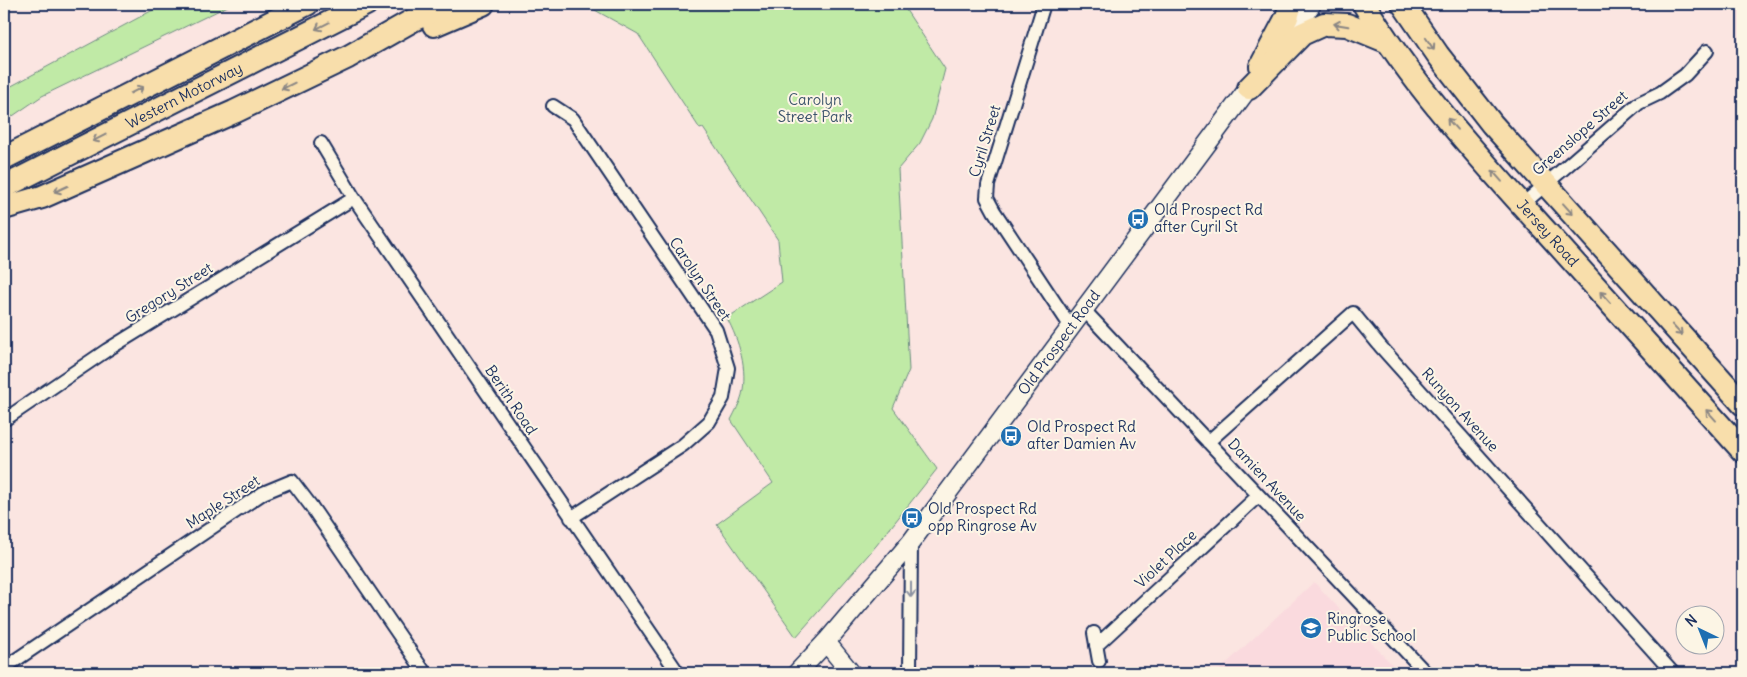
<svg xmlns="http://www.w3.org/2000/svg" width="1747" height="677" viewBox="0 0 1747 677" font-family="Delius,sans-serif">
<style>
.built{fill:#fadade}
.green{fill:#c0eaa6;stroke:#6e8c82}
.lines{fill:none;stroke-linecap:round;stroke-linejoin:round}
.stream{stroke:#5c90b1;stroke-width:4.5}
.street-casing{stroke:#1b2f5e;stroke-width:16}
.secondary-casing{stroke:#1b2f5e;stroke-width:21}
.highway-casing{stroke:#1b2f5e;stroke-width:26}
.street{stroke:#fcf5e5;stroke-width:12}
.secondary{stroke:#fcf5e5;stroke-width:18}
.highway{stroke:#f8deab;stroke-width:22}
.oneway{stroke:#8a8684}
.oneway2{stroke:#8c92a2}
.labels{text-anchor:middle;stroke-width:4;stroke-linejoin:round;paint-order:stroke}
.street-label{font-size:15px;fill:#1b2f5e;stroke:#fcf5e5}
.park-label{font-size:15px;fill:#3c546c;stroke:#fcf5e5}
.poi-label{font-size:15px;fill:#1b2f5e;stroke:#fcf5e5;text-anchor:start}
</style>
<rect width="100%" height="100%" fill="#fbe5e1"/>
<filter id="ink" filterUnits="userSpaceOnUse"><feTurbulence type="fractalNoise" baseFrequency=".02" numOctaves="2"/><feDisplacementMap in="SourceGraphic" scale="10" xChannelSelector="R" yChannelSelector="G"/><feConvolveMatrix kernelMatrix="1 2 1 2 8 2 1 2 1" color-interpolation-filters="sRGB"/></filter>
<g filter="url(#ink)">
<!-- built -->
<path class="built" d="M1314 582 1400 673H1216Z"/>
<!-- green -->
<path class="green" d="M164 4H232L42 96 4 122V90Z
M584 4H902L945 69 932 119 920 143 898 169 909 370 893 408 937 469 876 546 796 637 717 524 773 483 731 420C735 412 740 403 742 395 748 369 739 341 727 318L782 282 778 240 703 128 700 129 638 34Z"/>
<g class="lines">
<!-- stream -->
<path class="stream" d="M749 4 750 5"/>
<!-- street casing -->
<g class="street-casing">
<path id="street" d="M1044 4 988 185 987 198 994 211 1071 327
M553 106 573 119 716 330 728 368 723 398 709 422 683 445 571 518
M321 143 354 198 678 673
M1522 205 1639 103 1660 93 1685 75 1707 51
M1084 310 1426 673
M4 420 107 350 354 198
M1208 442 1353 313 1381 347 1673 673
M1094 633 1099 661
M1096 646 1258 496
M4 668 263 493 292 481 311 506 425 673
M910 673 911 542"/>
</g>
<!-- secondary casing -->
<g class="secondary-casing">
<g id="secondary">
<path d="M1282 43 1312 4"/>
<path d="M826 642 851 673"/>
<path id="s1" d="M797 673 826 642 911 542 1256 78"/>
</g>
</g>
<!-- highway casing -->
<g class="highway-casing">
<g id="highway">
<path id="s2" d="M1364 4C1413 86 1479 157 1543 228 1610 302 1676 377 1743 451"/>
<path d="M1403 4 1438 55 1492 124 1743 404"/>
<path d="M434 25 483 4"/>
<path d="M1261 66 1287 17 1291 4"/>
<path d="M1249 88 1302 34 1324 24 1347 25 1386 41"/>
<path d="M4 158 307 4"/>
<path id="s3" d="M4 187 366 4"/>
<path d="M4 208 42 197 234 112 348 57 415 19 449 4"/>
</g>
</g>
<!-- street -->
<use href="#street" class="street"/>
<!-- secondary -->
<use href="#secondary" class="secondary"/>
<!-- highway -->
<use href="#highway" class="highway"/>
</g>
<!-- one-way arrows -->
<defs><path id="oneway-shaft" d="M-6 0H5M1.5-3L5.5 0L1.5 3" fill="none" stroke-width="1.6" stroke-linecap="round" stroke-linejoin="round" transform="scale(1.25)"/></defs>
<g class="oneway">
<use href="#oneway-shaft" transform="translate(1341 25) rotate(-170)"/>
<use href="#oneway-shaft" transform="translate(322 26) rotate(153)"/>
<use href="#oneway-shaft" transform="translate(1430 44) rotate(56)"/>
<use href="#oneway-shaft" transform="translate(288 86) rotate(154)"/>
<use href="#oneway-shaft" transform="translate(137 90) rotate(-27)"/>
<use href="#oneway-shaft" transform="translate(1452 124) rotate(-131)"/>
<use href="#oneway-shaft" transform="translate(99 138) rotate(153)"/>
<use href="#oneway-shaft" transform="translate(1497 176) rotate(-131)"/>
<use href="#oneway-shaft" transform="translate(61 189) rotate(156)"/>
<use href="#oneway-shaft" transform="translate(1568 209) rotate(48)"/>
<use href="#oneway-shaft" transform="translate(1605 297) rotate(-132)"/>
<use href="#oneway-shaft" transform="translate(1677 330) rotate(47)"/>
<use href="#oneway-shaft" transform="translate(1711 415) rotate(-132)"/>
</g>
<use class="oneway2" href="#oneway-shaft" transform="translate(911 590) rotate(90)"/>
</g>
<!-- icons -->
<defs>
<g id="bus-disc" transform="scale(1.125)"><circle r="9.5" fill="#1f6fb2" stroke="#fcf5e5"/><path d="M-5-6H5V4H4V6H2V4H-2V6H-4V4H-5ZM-3.5-4V0h7V-4ZM-3.5 1.2v1.5H-2V1.2ZM2 1.2v1.5H3.5V1.2Z" fill="#fff"/></g>
<g id="school-disc" transform="scale(1.125)"><circle r="9.5" fill="#1f6fb2" stroke="#fcf5e5"/><path d="M0-5L7-2L0 1L-7-2ZM-4 1L0 2.5L4 1V4Q0 6-4 4Z" fill="#fff"/></g>
</defs>
<g fill-rule="evenodd">
<use href="#bus-disc" x="1138" y="219"/>
<use href="#bus-disc" x="1011" y="436"/>
<use href="#bus-disc" x="912" y="518"/>
<use href="#school-disc" x="1311" y="628"/>
</g>
<g class="labels">
<!-- street labels -->
<g class="street-label">
<text dy="5" stroke="none"><textPath href="#s3" startOffset="202">Western Motorway</textPath></text>
<text transform="translate(1580 133) rotate(-41)" y="5">Greenslope Street</text>
<text transform="translate(985 141) rotate(-73)" y="5">Cyril Street</text>
<text dy="5" stroke="none"><textPath href="#s2" startOffset="294">Jersey Road</textPath></text>
<text transform="translate(700 279) rotate(56)" y="5">Carolyn Street</text>
<text transform="translate(169 293) rotate(-32)" y="5">Gregory Street</text>
<text dy="5" stroke="none"><textPath href="#s1" startOffset="422">Old Prospect Road</textPath></text>
<text transform="translate(511 400) rotate(56)" y="5">Berith Road</text>
<text transform="translate(1460 410) rotate(48)" y="5">Runyon Avenue</text>
<text transform="translate(1267 480) rotate(47)" y="5">Damien Avenue</text>
<text transform="translate(223 502) rotate(-33)" y="5">Maple Street</text>
<text transform="translate(1166 559) rotate(-43)" y="5">Violet Place</text>
</g>
<!-- park labels -->
<g class="park-label">
<text x="815" y="105">Carolyn<tspan x="815" dy="17">Street Park</tspan></text>
</g>
<!-- poi labels -->
<g class="poi-label">
<text x="1154" y="215">Old Prospect Rd<tspan x="1154" dy="17">after Cyril St</tspan></text>
<text x="1027" y="432">Old Prospect Rd<tspan x="1027" dy="17">after Damien Av</tspan></text>
<text x="928" y="514">Old Prospect Rd<tspan x="928" dy="17">opp Ringrose Av</tspan></text>
<text x="1327" y="624">Ringrose<tspan x="1327" dy="17">Public School</tspan></text>
</g>
</g>
<!-- margin -->
<rect width="1747" height="677" fill="none" stroke="#fcf5e5" stroke-width="20"/>
<rect x="10" y="10" width="1727" height="657" fill="none" stroke="#1b2f5e" stroke-width="2" filter="url(#ink)"/>
<!-- north arrow -->
<g transform="translate(1700 630) rotate(317)"><circle r="24" fill="#fcf5e5" stroke="#a2a6af"/>
<path d="M0-4L9 19L0 12L-9 19Z" fill="#1f6fb2"/>
<text y="-8" font-size="14" font-weight="bold" text-anchor="middle" fill="#1b2f5e">N</text>
</g>
</svg>
